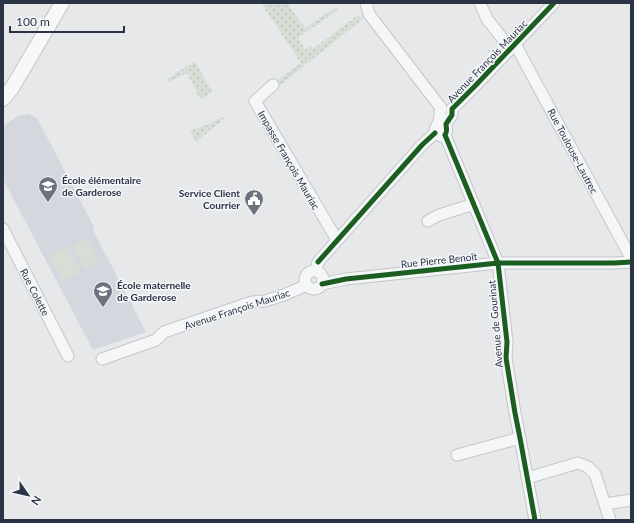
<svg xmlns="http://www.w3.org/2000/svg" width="634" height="523" viewBox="0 0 634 523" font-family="Lato,sans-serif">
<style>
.built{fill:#d4d7dd}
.grass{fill:url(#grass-dots)}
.garden{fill:#d6ded6}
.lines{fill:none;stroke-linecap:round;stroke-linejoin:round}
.minor-casing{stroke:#c4c6c8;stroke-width:13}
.major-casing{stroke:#c2c5c8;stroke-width:16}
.minor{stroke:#f5f6f7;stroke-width:11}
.major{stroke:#f8f8f8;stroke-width:14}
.cycleway-casing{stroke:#f4f6f9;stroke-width:8}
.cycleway{stroke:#1b5e20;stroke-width:5}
.labels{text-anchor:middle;stroke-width:3;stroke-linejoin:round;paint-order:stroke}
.street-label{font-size:10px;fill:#2b3445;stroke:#f4f6f9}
.poi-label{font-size:10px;font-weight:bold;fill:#2b3445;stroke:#f4f6f9;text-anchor:start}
</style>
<defs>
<pattern id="grass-dots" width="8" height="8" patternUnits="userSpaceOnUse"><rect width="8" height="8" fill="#d6ded6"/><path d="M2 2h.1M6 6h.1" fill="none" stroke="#b8bfb9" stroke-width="1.8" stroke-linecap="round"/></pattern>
</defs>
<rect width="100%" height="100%" fill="#e6e8ea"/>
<!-- built -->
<path class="built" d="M28 114 37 118 94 227V232L146 332 93 350 3 179V127L17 116Z"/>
<!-- grass -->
<path class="grass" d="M261 3H288L289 6 305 28 336 7 338 10 298 38 305 50 310 46 313 49 358 15 363 19 280 85 276 81 301 63Z
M195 61 212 92 200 99 187 73 169 82 167 79Z
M228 115 196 142 190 131 209 124Z"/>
<!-- garden -->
<path class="garden" d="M87 239 99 261 85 269 73 246Z
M68 246 81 271 63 281 50 256Z"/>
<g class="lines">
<!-- minor casing -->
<g class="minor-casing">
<path id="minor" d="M366 3 369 14 441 108
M480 3 487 19 510 48
M515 44 631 258
M273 85 255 101 337 240
M441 108C439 112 441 116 439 121 437 128 430 131 441 136
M445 135 498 263 507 342 506 358 515 413 520 438 535 520
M445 135C448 131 446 128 446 124L452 115V109L475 86 554 3
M428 221 439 215 474 204
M3 229 68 356
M316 271 318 262 422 145 435 133
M305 280a9 9 0 1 1 18 0a9 9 0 1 1-18 0Z
M322 284 346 279 498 263H614L631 262
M102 359 156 340 164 332 252 302 265 301 284 295 307 285
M457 455 520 438
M527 478 578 463 588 467 595 474 610 520
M605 504 631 500"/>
</g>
<!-- major casing -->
<g class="major-casing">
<path id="major" d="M3 99 12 88 62 3"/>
</g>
<!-- minor -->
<use href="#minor" class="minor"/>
<!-- major -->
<use href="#major" class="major"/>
<!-- cycleway casing -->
<g class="cycleway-casing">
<path id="cycleway" d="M445 135 498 263 507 342 506 358 515 413 520 438 535 520
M445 135C448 131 446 128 446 124L452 115V109L475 86 554 3
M318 262 422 145 435 133
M322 284 346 279 498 263H614L631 262"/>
</g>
<!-- cycleway -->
<use href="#cycleway" class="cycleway"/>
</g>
<!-- icons -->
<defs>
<g id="school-pin" transform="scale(1)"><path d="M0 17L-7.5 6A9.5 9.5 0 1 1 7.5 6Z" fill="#6c737f" stroke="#f4f6f9"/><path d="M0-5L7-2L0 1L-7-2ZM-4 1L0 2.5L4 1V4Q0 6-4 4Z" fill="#fff"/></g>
<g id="civic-pin" transform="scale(1)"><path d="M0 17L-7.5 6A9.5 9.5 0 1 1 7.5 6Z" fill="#6c737f" stroke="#f4f6f9"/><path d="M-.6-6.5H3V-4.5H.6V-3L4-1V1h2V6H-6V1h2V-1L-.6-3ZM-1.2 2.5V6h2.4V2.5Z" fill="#fff"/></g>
</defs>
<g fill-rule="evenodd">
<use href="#school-pin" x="48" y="186"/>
<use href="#civic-pin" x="254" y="199"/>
<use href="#school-pin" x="103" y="291"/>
</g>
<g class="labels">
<!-- street labels -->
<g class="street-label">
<text transform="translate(487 61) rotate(-46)" y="4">Avenue François Mauriac</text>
<text transform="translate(573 151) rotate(62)" y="4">Rue Toulouse-Lautrec</text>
<text transform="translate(289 160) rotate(60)" y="4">Impasse François Mauriac</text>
<text transform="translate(439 260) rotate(-6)" y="4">Rue Pierre Benoît</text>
<text transform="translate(35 292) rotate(63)" y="4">Rue Colette</text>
<text transform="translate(237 309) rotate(-18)" y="4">Avenue François Mauriac</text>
<text transform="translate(495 324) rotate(-95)" y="4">Avenue de Gourinat</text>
</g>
<!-- poi labels -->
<g class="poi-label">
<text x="62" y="184">École élémentaire<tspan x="62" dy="12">de Garderose</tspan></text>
<text x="240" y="197" text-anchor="end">Service Client<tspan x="240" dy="12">Courrier</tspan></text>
<text x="117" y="289">École maternelle<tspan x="117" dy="12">de Garderose</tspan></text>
</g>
</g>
<!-- border -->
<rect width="634" height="523" fill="none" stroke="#2b3445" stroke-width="8"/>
<!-- north arrow -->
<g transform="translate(28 495) rotate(124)" stroke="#f4f6f9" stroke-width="3" paint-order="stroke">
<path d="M0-3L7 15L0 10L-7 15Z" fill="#2b3445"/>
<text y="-6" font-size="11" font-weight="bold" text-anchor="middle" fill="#2b3445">N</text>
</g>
<!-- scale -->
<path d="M10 26v6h114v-6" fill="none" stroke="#2b3445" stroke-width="2"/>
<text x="16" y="26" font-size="12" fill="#2b3445" stroke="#f4f6f9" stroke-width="3" paint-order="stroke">100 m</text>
</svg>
